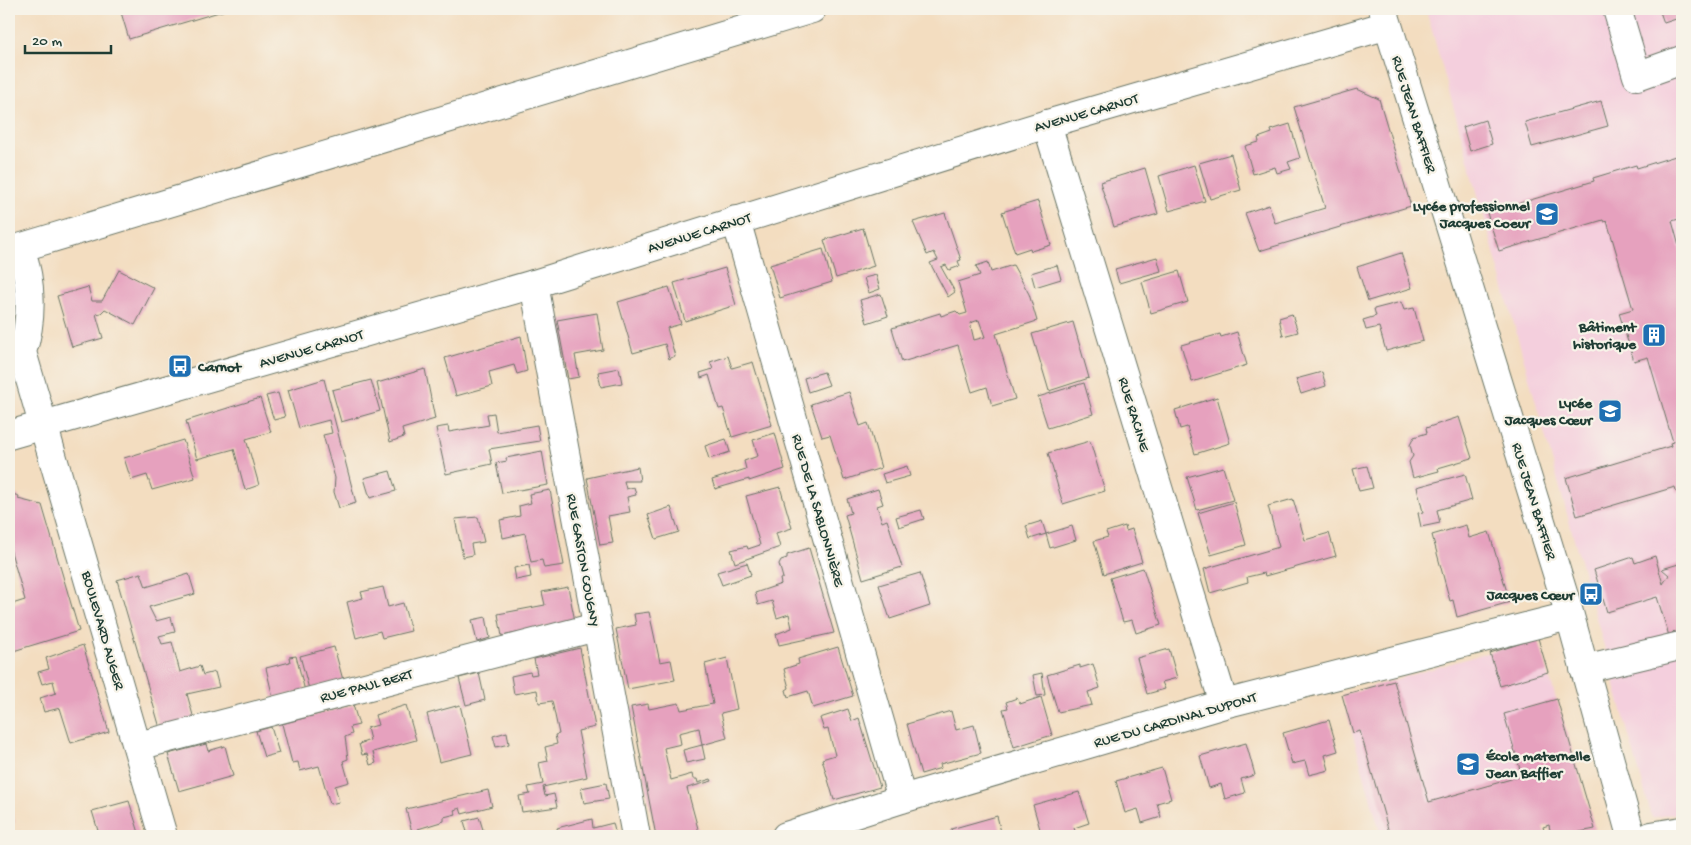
<svg xmlns="http://www.w3.org/2000/svg" width="1691" height="845" viewBox="0 0 1691 845" font-family="'Gochi Hand',sans-serif">
<style>
.built{fill:#f4cfdd}
.building{fill:#e6a1be;fill-rule:evenodd}
.lines{fill:none;stroke-linecap:round;stroke-linejoin:round}
.minor-casing{stroke:#697565;stroke-width:30}
.major-casing{stroke:#697565;stroke-width:30}
.minor{stroke:#fff;stroke-width:28}
.major{stroke:#fff;stroke-width:28}
.labels{text-anchor:middle;stroke-width:4.5;stroke-linejoin:round;paint-order:stroke}
.street-label{font-size:15px;fill:#1f3d34;stroke:#f7f3e8}
.poi-label{font-size:15px;font-weight:bold;fill:#1f3d34;stroke:#f7f3e8;text-anchor:end}
</style>
<rect width="100%" height="100%" fill="#f7f3e8"/>
<filter id="ink" filterUnits="userSpaceOnUse"><feTurbulence type="fractalNoise" baseFrequency=".02" numOctaves="2"/><feDisplacementMap in="SourceGraphic" scale="10" xChannelSelector="R" yChannelSelector="G"/><feConvolveMatrix kernelMatrix="1 2 1 2 8 2 1 2 1" color-interpolation-filters="sRGB"/></filter>
<filter id="wash" filterUnits="userSpaceOnUse"><feTurbulence type="fractalNoise" baseFrequency=".0096" numOctaves="4" result="noise"/><feDisplacementMap in="SourceGraphic" scale="20" xChannelSelector="R" yChannelSelector="G"/><feGaussianBlur stdDeviation="1.12" result="paint"/><feColorMatrix in="noise" values="0 0 0 0 0 0 0 0 0 0 0 0 0 0 0 0 0 1.4 0 .05"/><feComposite in="paint" operator="in"/></filter>
<g filter="url(#wash)">
<rect width="100%" height="100%" fill="#f3ddc0"/>
<!-- built -->
<path class="built" d="M1426 9H1682V812L1652 818Z
M1538 638 1584 794 1439 836H1381L1342 695Z"/>
<g id="blocks">
<!-- building -->
<path class="building" d="M120 9H229L129 39Z
M1659 9H1682V17L1664 23Z
M1357 89 1379 99 1411 206 1259 251 1245 213 1269 205 1275 223 1325 208 1294 107Z
M1601 101 1608 126 1532 147 1525 122Z
M1485 120 1492 144 1470 151 1463 127Z
M1290 124 1300 158 1288 162 1291 169 1277 173 1275 167 1253 174 1245 146 1259 142 1258 138 1272 133 1271 130Z
M1231 154 1241 190 1210 199 1199 163Z
M1682 154V218L1672 221 1682 257V490L1676 492 1675 487 1577 516 1566 478 1671 446 1670 443 1673 442 1648 357 1634 361 1619 313 1633 309 1607 221 1604 222 1603 220 1499 251 1487 213 1594 181 1593 178 1636 165 1637 168Z
M1194 165 1205 201 1169 211 1159 176Z
M1145 168 1158 214 1114 227 1100 182Z
M1038 201 1051 245 1031 251 1030 248 1015 253 1002 212Z
M945 213 961 260 958 261 960 266 949 270 946 265 941 267 955 292 948 297 930 263 938 260 934 252 927 255 913 222Z
M863 228 874 266 836 278 824 240Z
M823 249 832 282 780 298 770 265Z
M1401 253 1412 288 1368 301 1357 267Z
M1157 257 1161 271 1119 283 1115 269Z
M988 262 991 272 1013 265 1029 294 1037 321 996 334 1015 399 992 406 987 387 972 392 958 345 902 362 892 328 940 313 941 316 956 311 960 315 967 313 958 282 980 275 976 266ZM979 320 985 337 974 340 970 323Z
M1057 265 1061 279 1035 287 1031 273Z
M725 268 736 305 685 321 674 283Z
M119 270 154 288 135 325 105 309 101 313 96 314 103 338 72 347 57 296 88 287 92 301H102Z
M1179 271 1188 302 1151 313 1142 282Z
M876 275 880 289 869 293 864 278Z
M669 287 681 324 667 328 675 356 669 359 665 344 633 353 618 302Z
M881 294 888 316 867 323 860 300Z
M1401 302 1404 310 1414 308 1423 341 1386 351 1379 327 1366 330 1363 320 1376 316 1374 309Z
M597 313 603 350 575 355 579 377 568 379 557 320Z
M1292 314 1298 332 1283 336 1279 318Z
M1073 322 1089 378 1049 391 1032 334Z
M1237 332 1247 365 1192 382 1181 345 1220 334 1221 337Z
M521 336 527 371 517 374 514 365 489 372 492 386 456 396 445 358Z
M728 356 732 368 753 362 772 425 732 437 723 408 719 409 709 375 701 378 700 373 713 369 710 362Z
M619 368 622 383 601 387 598 372Z
M425 369 435 419 402 429 404 437 390 442 377 383Z
M824 372 829 385 808 392 804 378Z
M1322 372 1326 386 1301 394 1296 379Z
M324 379 356 503 339 508 334 492 335 478 323 435 332 433 329 420 299 428 288 390Z
M371 380 380 411 341 422 332 390Z
M1084 383 1093 414 1048 428 1038 397Z
M849 392 860 426 868 423 881 468 844 480 830 435 822 437 811 404Z
M278 393 285 417 274 420 266 396Z
M1217 397 1230 443 1195 454 1187 427 1180 429 1175 410Z
M260 398 271 432 246 439 259 485 245 490 234 449 197 459 186 421Z
M494 413 497 432 537 425 540 441 489 449 492 464 446 474 436 428 448 426 449 432 489 425 487 414Z
M1459 417 1472 458 1438 468 1439 471 1413 478 1409 462 1413 456 1410 445 1414 437 1427 433 1426 428Z
M775 433 785 469 749 481V479L715 489 712 480 746 469 744 461 758 456 753 440Z
M726 439 730 452 709 459 705 446Z
M183 440 195 478 152 490 147 475 131 480 124 458Z
M1090 441 1105 491 1063 504 1048 453Z
M542 451 548 485 502 493 496 463 507 461 506 458Z
M907 466 910 476 885 483 882 474Z
M1367 466 1373 488 1359 491 1353 469Z
M638 467 640 481H624L626 489 634 487 636 495 627 497 630 512 608 516 613 543 600 545 587 478Z
M1223 467 1233 500 1197 510 1187 477Z
M390 471 396 491 370 498 364 478Z
M1465 474 1472 500 1437 510 1440 523 1421 527 1418 513 1423 512 1417 487Z
M780 487 792 528 776 533 780 547 735 563 731 550 747 546 748 549 760 545 746 496Z
M878 489 883 504 877 506 882 522 887 520 890 529 902 567 863 579 845 515 851 513 847 499Z
M550 490 564 565 544 568 542 560 531 562 525 533 503 538 500 520 520 516 519 506 531 503 529 494Z
M9 493 19 496 18 499 42 505 79 631 10 652 9 605 25 600 9 545Z
M1293 499 1305 540 1329 533 1336 556 1265 576 1264 573 1247 577 1248 582 1210 593 1204 569 1279 547 1268 506Z
M1234 502 1246 545 1211 555 1198 513Z
M671 507 679 532 656 539 648 515Z
M921 510 924 519 899 527 896 517Z
M478 517 484 542 471 544 473 555 463 557 455 519Z
M1042 521 1046 534 1030 539 1026 526Z
M1466 525 1469 538 1489 532 1510 602 1457 617 1453 600 1450 601 1432 535Z
M1072 526 1076 540 1050 548 1046 534Z
M1125 526 1126 531 1132 529 1142 562 1104 574 1094 541 1108 537 1106 532Z
M809 548 834 633 779 645 776 634 792 628 789 614 777 618 772 601 758 605 755 593 781 584 780 579 783 578 779 564 781 560 787 558V555Z
M1655 556 1663 584 1669 575 1662 569 1682 563V638L1674 631 1669 636 1657 597 1607 612 1594 570 1633 557 1635 563Z
M747 563 751 575 722 585 717 572Z
M529 565 531 577 516 580 514 568Z
M1143 568 1161 625 1136 633 1132 620 1123 622 1110 578Z
M141 573 146 587 189 574 195 594 149 607 156 621 171 617 175 632 159 636 162 644 172 642 180 672 200 666 203 675 215 672 219 687 187 694 194 719 160 728 117 580Z
M920 573 930 606 890 619 879 585Z
M383 587 388 607 403 603 411 631 382 638 380 631 356 638 347 602 363 598 361 592Z
M568 587 575 621 502 636 498 614 545 605 542 592Z
M649 612 660 662 671 660 675 680 628 689 616 629 636 625 634 614Z
M486 617 490 638 477 642 472 620Z
M1538 638 1548 672 1500 686 1490 653Z
M83 645 109 732 71 743 60 708 44 712 40 698 56 693 53 681 42 684 38 672 49 669 46 658Z
M334 647 343 680 309 689 300 656Z
M838 647 853 696 813 708 808 691 788 697 786 690 789 688 784 669 799 664 798 659Z
M580 648 595 727 578 731 587 777 543 787 545 796 554 794 557 807 522 812 519 796 530 794 528 787 543 784 539 763 548 761 545 747 557 744 555 735 559 734 552 701 539 703 537 690 514 694 511 676 530 672 531 675 537 674 534 659Z
M1169 649 1177 678 1162 682 1165 689 1147 694 1137 658Z
M296 656 305 691 273 698 266 668 290 662 289 657Z
M727 658 737 709 721 713 727 738 702 745 699 728 679 733 681 744 664 748 671 780 692 774 693 779H697L698 783 711 779 712 781 687 788 700 836H656L631 707 648 704 649 709 679 703 681 710 713 704 705 664Z
M1093 664 1100 688 1088 692 1092 705 1058 712 1047 675 1080 665V668Z
M479 673 485 700 466 705 459 678Z
M1042 673 1045 695 1037 696 1033 675Z
M1394 681 1429 802 1522 776 1504 714 1557 699 1595 829 1560 836 1551 835 1549 825 1543 827 1545 834 1537 836H1390L1360 731 1353 733 1342 695Z
M1041 697 1052 735 1014 747 1003 709 1008 708 1006 702 1017 698 1020 704Z
M353 705 359 725 350 727 352 734 345 737 348 759 343 761 349 782 335 786 339 802 330 804 319 766 300 771 298 762 292 763 282 724Z
M406 705 416 740 373 752 376 763 370 765 367 754 362 755 359 744 370 740 367 728 378 725 375 715Z
M460 705 472 754 439 762 427 714Z
M848 709 852 721 859 718 880 787 834 800 822 759 835 755 828 729 824 730 820 718Z
M951 711 956 730 974 725 981 753 940 764 941 768 921 774 907 724Z
M1329 720 1338 751 1325 755 1329 770 1309 775 1305 761 1292 764 1283 733Z
M271 727 279 753 264 757 256 731Z
M507 732 509 744 496 747 493 736Z
M1246 743 1255 775 1241 779 1245 793 1225 799 1221 784 1209 788 1200 756Z
M206 744 208 751 225 746 233 776 179 791 168 754Z
M702 745 705 759 686 763 683 750Z
M1162 768 1171 799 1157 803 1161 817 1142 823 1138 809 1125 813 1116 781Z
M606 783 609 799 584 803 581 788Z
M488 790 492 806 462 814 460 808 454 810 456 814 444 817V821L418 829 420 836H413L406 809Z
M1079 792 1089 823 1074 828 1077 836H1055L1054 834 1042 836 1033 805Z
M129 801 140 836H94L99 834 92 811Z
M9 804 15 822 9 824Z
M997 816 1002 836H953L951 829Z
M479 817 485 836H468L464 821Z
M592 819 593 828 613 823 616 836H559L557 828Z"/>
</g>
</g>
<g filter="url(#ink)">
<use href="#blocks" fill-opacity="0" stroke="#697565" stroke-width="1"/>
<g class="lines">
<!-- minor casing -->
<g class="minor-casing">
<path id="minor" d="M1617 9 1637 76 1682 60
M1047 124 1224 704
M736 220 902 799
M20 248C32 280 33 320 22 352L163 836
M9 251 812 9
M534 284 636 836
M1584 669 1680 646
M138 746 596 627
M786 836 902 799 1224 704 1569 616
M1651 836 1682 831"/>
</g>
<!-- major casing -->
<g class="major-casing">
<path id="major" d="M1383 9 1568 609 1631 836
M9 435 534 284 1047 124 1388 25"/>
</g>
<!-- minor -->
<use href="#minor" class="minor"/>
<!-- major -->
<use href="#major" class="major"/>
</g>
</g>
<!-- icons -->
<defs>
<g id="school-square" transform="scale(1.25)"><rect x="-9" y="-9" width="18" height="18" rx="4" fill="#1f6fb2" stroke="#f7f3e8"/><path d="M0-5L7-2L0 1L-7-2ZM-4 1L0 2.5L4 1V4Q0 6-4 4Z" fill="#fff"/></g>
<g id="building-square" transform="scale(1.25)"><rect x="-9" y="-9" width="18" height="18" rx="4" fill="#1f6fb2" stroke="#f7f3e8"/><path d="M-4-6H4V6H1V3H-1V6H-4ZM-2.5-4.3h1.7v1.8h-1.7ZM.8-4.3h1.7v1.8H.8ZM-2.5-1h1.7V.8h-1.7ZM.8-1h1.7V.8H.8Z" fill="#fff"/></g>
<g id="bus-square" transform="scale(1.25)"><rect x="-9" y="-9" width="18" height="18" rx="4" fill="#1f6fb2" stroke="#f7f3e8"/><path d="M-5-6H5V4H4V6H2V4H-2V6H-4V4H-5ZM-3.5-4V0h7V-4ZM-3.5 1.2v1.5H-2V1.2ZM2 1.2v1.5H3.5V1.2Z" fill="#fff"/></g>
</defs>
<g fill-rule="evenodd">
<use href="#school-square" x="1547" y="214"/>
<use href="#building-square" x="1654" y="335"/>
<use href="#bus-square" x="180" y="366"/>
<use href="#school-square" x="1610" y="411"/>
<use href="#bus-square" x="1591" y="594"/>
<use href="#school-square" x="1468" y="764"/>
</g>
<g class="labels">
<!-- street labels -->
<g class="street-label">
<text transform="translate(1086 112) rotate(-16)" y="5">AVENUE CARNOT</text>
<text transform="translate(1415 114) rotate(73)" y="5">RUE JEAN BAFFIER</text>
<text transform="translate(699 232) rotate(-17)" y="5">AVENUE CARNOT</text>
<text transform="translate(311 348) rotate(-16)" y="5">AVENUE CARNOT</text>
<text transform="translate(1135 414) rotate(73)" y="5">RUE RACINE</text>
<text transform="translate(1535 501) rotate(73)" y="5">RUE JEAN BAFFIER</text>
<text transform="translate(819 510) rotate(74)" y="5">RUE DE LA SABLONNIÈRE</text>
<text transform="translate(584 560) rotate(80)" y="5">RUE GASTON COUGNY</text>
<text transform="translate(104 630) rotate(74)" y="5">BOULEVARD AUGER</text>
<text transform="translate(366 685) rotate(-15)" y="5">RUE PAUL BERT</text>
<text transform="translate(1175 719) rotate(-16)" y="5">RUE DU CARDINAL DUPONT</text>
</g>
<!-- poi labels -->
<g class="poi-label">
<text x="1530" y="210">Lycée professionnel<tspan x="1530" dy="17">Jacques Coeur</tspan></text>
<text x="1636" y="331">Bâtiment<tspan x="1636" dy="17">historique</tspan></text>
<text x="198" y="371" text-anchor="start">Carnot</text>
<text x="1592" y="407">Lycée<tspan x="1592" dy="17">Jacques Cœur</tspan></text>
<text x="1574" y="599">Jacques Cœur</text>
<text x="1486" y="760" text-anchor="start">École maternelle<tspan x="1486" dy="17">Jean Baffier</tspan></text>
</g>
</g>
<!-- margin -->
<rect width="1691" height="845" fill="none" stroke="#f7f3e8" stroke-width="30"/>
<!-- scale -->
<path d="M25 45v8h86v-8" fill="none" stroke="#1f3d34" stroke-width="2.5"/>
<text x="32" y="45" font-size="15" fill="#1f3d34" stroke="#f7f3e8" stroke-width="4" paint-order="stroke">20 m</text>
</svg>
